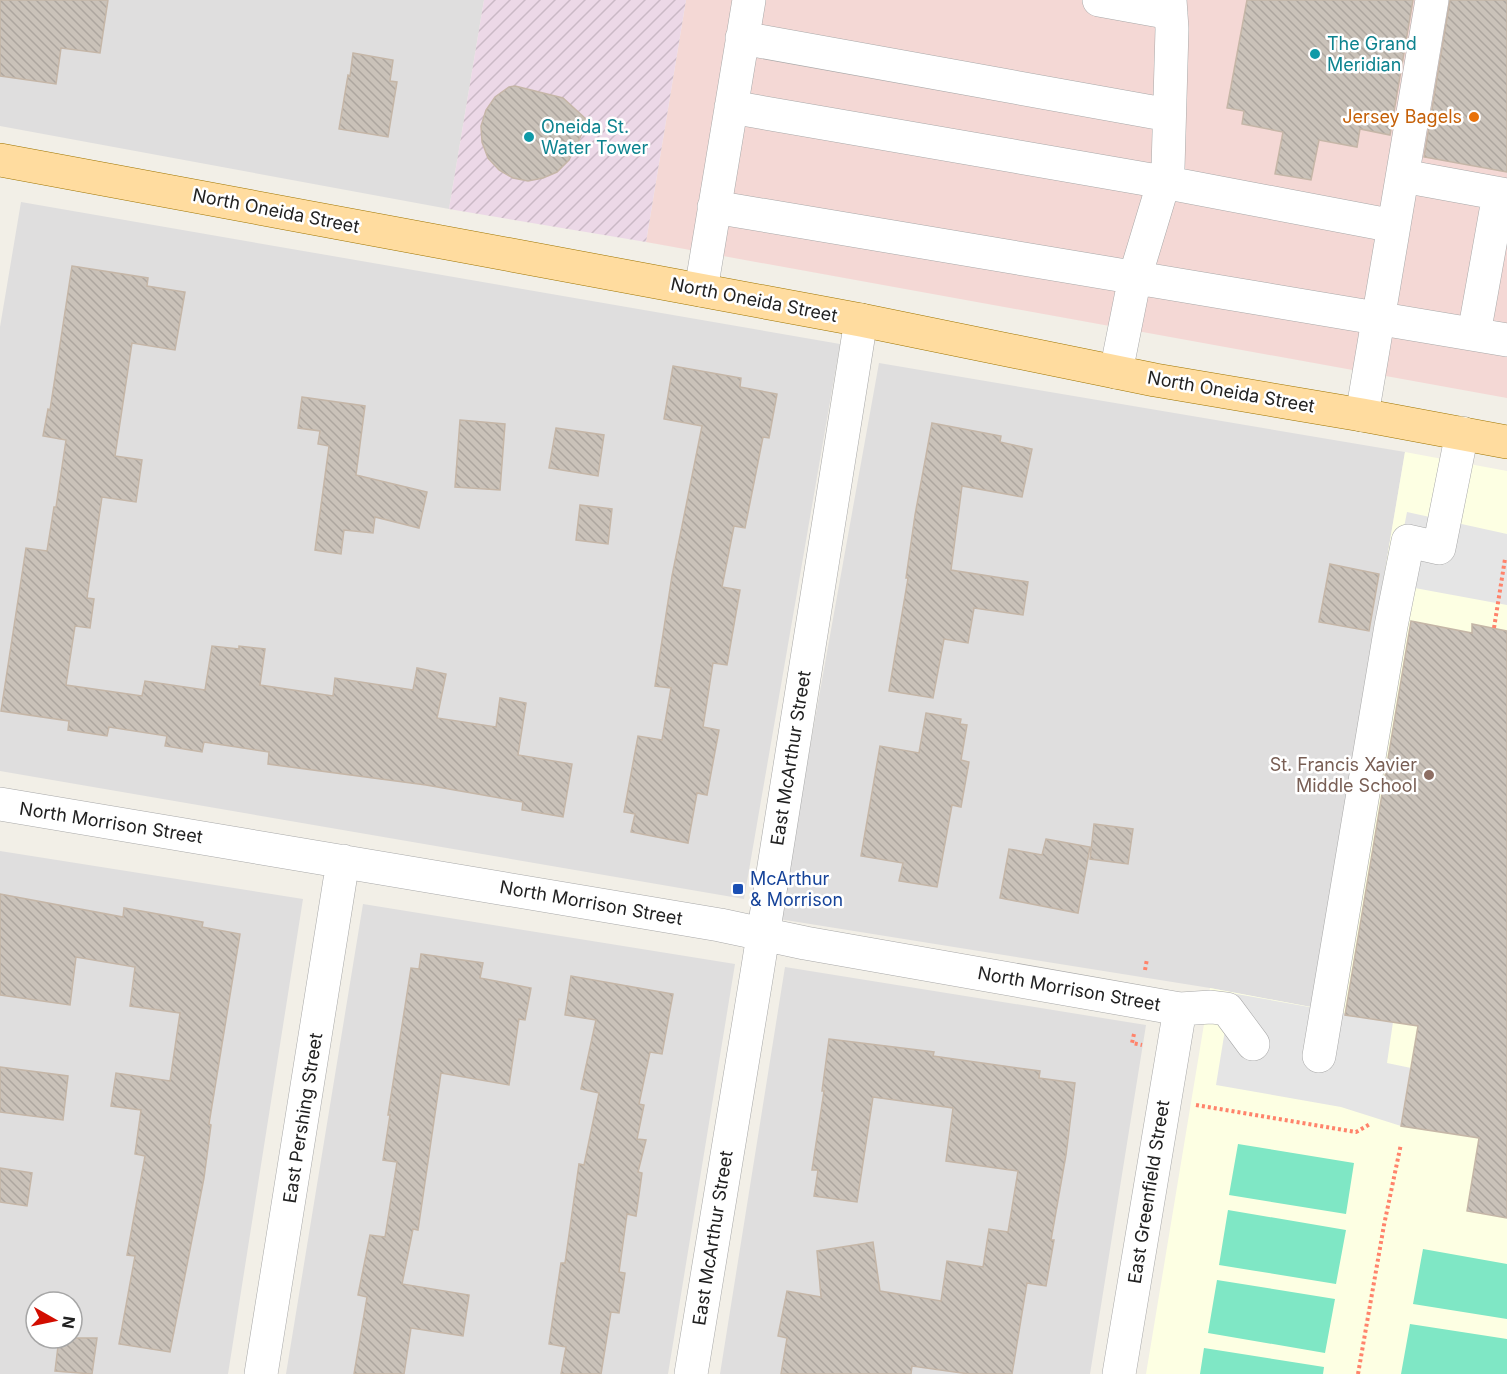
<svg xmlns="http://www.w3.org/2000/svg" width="1507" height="1374" viewBox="0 0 1507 1374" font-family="Inter,sans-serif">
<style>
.residential{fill:#dfdede;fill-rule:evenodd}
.commercial{fill:#f4d8d5}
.industrial{fill:url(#industrial-furrows)}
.education{fill:#fdffe3}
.pitch{fill:#7fe7c5}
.parking{fill:#e5e5e5}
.building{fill:url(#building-back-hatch);stroke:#c5b6a7;stroke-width:1.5}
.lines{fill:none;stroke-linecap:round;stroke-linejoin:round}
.minor-casing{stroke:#a8a8a8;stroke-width:34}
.major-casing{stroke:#9e7400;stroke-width:34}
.path{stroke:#ff836b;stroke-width:4;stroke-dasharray:3 3;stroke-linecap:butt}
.minor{stroke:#fff;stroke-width:33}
.major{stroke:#ffdc9f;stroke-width:33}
.culture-dot{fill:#0f9aa8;stroke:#fff;stroke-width:2}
.food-dot{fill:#e8710a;stroke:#fff;stroke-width:2}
.education-dot{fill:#8d6e63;stroke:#fff;stroke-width:2}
.transit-dot{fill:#1a4fb4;stroke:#fff;stroke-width:2}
.labels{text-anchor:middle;stroke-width:5;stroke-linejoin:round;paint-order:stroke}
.culture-label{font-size:18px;fill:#0d838f;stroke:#fff;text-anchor:start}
.food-label{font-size:18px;fill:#c56008;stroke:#fff;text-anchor:end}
.street-label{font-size:18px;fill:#212121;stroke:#fff}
.education-label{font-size:18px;fill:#785e54;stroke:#fff;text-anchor:end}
.transit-label{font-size:18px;fill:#164399;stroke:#fff;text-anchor:start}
</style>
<defs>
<pattern id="industrial-furrows" width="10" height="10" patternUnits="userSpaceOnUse" patternTransform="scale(1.5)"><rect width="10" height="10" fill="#ecd8e7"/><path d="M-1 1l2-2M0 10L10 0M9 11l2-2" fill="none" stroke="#cab9c6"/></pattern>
<pattern id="building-back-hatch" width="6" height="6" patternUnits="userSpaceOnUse" patternTransform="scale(1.5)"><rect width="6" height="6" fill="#cac2b9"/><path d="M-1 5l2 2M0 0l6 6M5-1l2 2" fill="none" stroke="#ada69f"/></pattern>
</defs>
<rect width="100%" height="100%" fill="#f2efe7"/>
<!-- residential -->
<path class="residential" d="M0 0H484L449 209 0 126Z
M21 202 840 344 744 899 0 771V327Z
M879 363 1405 452 1311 1007 1210 988 779 919Z
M0 851 303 899 228 1374H0ZM36 1302H72V1338H36Z
M363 904 735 964 668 1374H286Z
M785 967 1146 1025 1090 1374H720Z"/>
<!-- commercial -->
<path class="commercial" d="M686 0H1507V398L646 242Z"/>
<!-- industrial -->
<path class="industrial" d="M484 0H686L646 242 449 209Z"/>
<!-- education -->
<path class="education" d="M1405 452 1507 471V1374H1146L1210 988 1311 1007Z"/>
<!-- pitch -->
<path class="pitch" d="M1238 1144 1354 1163 1346 1214 1229 1195Z
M1228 1210 1346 1230 1336 1284 1219 1265Z
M1423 1249 1507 1264V1319L1413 1304Z
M1217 1280 1335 1299 1325 1353 1208 1333Z
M1410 1324 1507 1339V1374H1401Z
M1204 1348 1324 1367 1323 1374H1200Z"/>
<!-- parking -->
<path class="parking" d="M1407 512 1507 534V605L1393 584Z
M1231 993 1393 1022 1387 1063 1411 1068 1401 1126 1341 1107 1216 1085Z"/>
<!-- building -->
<path class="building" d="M0 0H108L100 53 61 48 56 84 0 76Z
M1247 0H1413L1390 135 1360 129 1357 147 1319 140 1311 180 1275 174 1283 132 1242 124 1244 111 1227 108Z
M1450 0H1507V172L1424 157Z
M353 53 393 60 390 81 397 82 388 137 339 129 348 75 350 76Z
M515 86 563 98 588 121 569 160 557 172 543 178 528 181 513 178 499 170 488 158 482 142 481 126 486 110 495 97 509 87Z
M72 266 148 278 147 286 185 292 175 350 132 343 115 456 142 460 136 502 102 497 87 598 94 599 90 628 75 626 66 685 142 696 145 681 205 690 212 646 239 649V646L265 649 260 685 333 696 335 678 413 690 417 668 446 674 437 718 496 727 500 698 526 703 518 755 572 764 563 817 522 810 523 802 426 785 268 764 269 752 204 742 202 752 165 746 167 736 109 727 107 736 68 730 69 721 1 711 26 548 47 551 54 507H56L66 440 43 436 48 409 50 410Z
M673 366 741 378 740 387 777 394 769 438 763 437 745 528 734 526 722 587 740 590 727 665 713 663 703 727 719 730 707 795 697 793 688 843 631 832 635 814 624 812 638 736 662 740 671 688 655 686 672 576 702 426 664 419Z
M302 397 365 406 356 475 427 492 419 528 375 517 373 533 344 530 341 554 315 550 329 446 318 444 320 431 298 428Z
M460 420 505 424 500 490 455 487Z
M932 423 1001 436 1000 442 1032 449 1022 497 962 486 951 570 1028 582 1023 615 974 608 968 643 944 639 933 698 889 691 908 578H906L915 515Z
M556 428 604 435 598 476 549 468Z
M580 505 612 509 608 544 576 540Z
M1330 564 1379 574 1369 631 1319 622Z
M1411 621 1472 633V624L1507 631V1218L1467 1211 1479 1138 1401 1126 1418 1026 1345 1015Z
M926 713 961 719 960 724 967 725 961 760 969 762 961 807 952 805 937 887 899 881 903 863 861 856 880 746 919 753Z
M1094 824 1133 829 1128 864 1090 859Z
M1046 839 1090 847 1078 913 1000 898 1009 849 1042 855Z
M0 894 123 917 124 908 203 922 202 927 240 934 209 1124 211 1125 204 1178 170 1352 119 1344 135 1256 127 1255 145 1156 135 1154 141 1110 111 1106 116 1073 170 1081 180 1013 130 1006 135 967 76 957 70 1005 0 995Z
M421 954 483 963 480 978 531 988 525 1020 519 1019 509 1085 441 1073 418 1230 413 1229 402 1284 469 1295 463 1336 411 1328 404 1374H354L367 1297 358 1295 370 1235 385 1237 397 1162 383 1160 390 1115H388L411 968 419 969Z
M571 976 673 994 662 1054 650 1052 639 1104 644 1105 637 1139 646 1140 638 1172 642 1173 636 1216 627 1214 619 1272 625 1273 619 1313 611 1312 601 1374H561L566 1347 549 1344 561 1263H565L579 1164 584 1165 599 1093 581 1089 596 1020 565 1015Z
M829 1039 934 1052 933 1056 1040 1071 1039 1078 1075 1083 1066 1155 1051 1240H1054L1046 1286 1027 1283 1012 1374H969L912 1366 911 1374H781L787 1338 778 1336 787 1291 821 1297 817 1251 873 1242 880 1291 941 1301 947 1261 983 1267 989 1229 1008 1232 1018 1171 946 1161 953 1108 873 1097 857 1202 814 1196 818 1170H812L824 1091H822Z
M0 1067 68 1076 63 1120 0 1112Z
M0 1168 32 1173 27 1206 0 1202Z
M59 1338H97L92 1374 55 1371Z"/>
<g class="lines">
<!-- minor casing -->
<g class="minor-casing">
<path id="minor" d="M1099 0 1171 13
M742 38 1169 115
M731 107 1163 182 1394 226
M1403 176 1507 195
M714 207 1507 340
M701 290 749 0
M1474 334 1499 194
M1116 372 1135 277 1168 168 1172 29 1170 0
M1362 415 1432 0
M0 804 720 925 805 943 1180 1009 1211 1007 1227 1009 1253 1044
M1319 1056 1391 626 1408 541 1439 548 1462 433
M261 1374 343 861
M691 1374 757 973 861 320
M1119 1374 1180 1009"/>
</g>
<!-- major casing -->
<g class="major-casing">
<path id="major" d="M0 160 861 320 1155 380 1362 415 1507 442"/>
</g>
<!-- path -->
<path class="path" d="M1494 628 1505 559
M1145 970 1147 959
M1134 1034 1132 1043 1142 1045
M1196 1105 1356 1132 1370 1124
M1358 1374 1384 1225 1401 1144"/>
<!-- minor -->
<use href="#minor" class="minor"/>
<!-- major -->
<use href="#major" class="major"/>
</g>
<!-- markers -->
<g class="culture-dot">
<circle cx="1315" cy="54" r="6"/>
<circle cx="529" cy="137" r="6"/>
</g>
<circle class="food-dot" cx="1474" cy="117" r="6"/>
<circle class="education-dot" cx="1429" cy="775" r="6"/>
<rect class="transit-dot" x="732" y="883" width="12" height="12" rx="3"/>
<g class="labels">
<!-- culture labels -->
<g class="culture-label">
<text x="1327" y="50">The Grand<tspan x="1327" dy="21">Meridian</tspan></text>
<text x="541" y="133">Oneida St.<tspan x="541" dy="21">Water Tower</tspan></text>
</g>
<!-- food labels -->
<g class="food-label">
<text x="1462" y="123">Jersey Bagels</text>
</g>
<!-- street labels -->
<g class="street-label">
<text transform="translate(276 211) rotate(11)" y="6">North Oneida Street</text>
<text transform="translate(754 300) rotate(11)" y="6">North Oneida Street</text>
<text transform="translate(1231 392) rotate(10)" y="6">North Oneida Street</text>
<text transform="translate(791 758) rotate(-81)" y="6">East McArthur Street</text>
<text transform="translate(111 823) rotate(9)" y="6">North Morrison Street</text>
<text transform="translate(591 903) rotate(10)" y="6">North Morrison Street</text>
<text transform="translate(1069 989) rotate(10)" y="6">North Morrison Street</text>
<text transform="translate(303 1118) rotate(-81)" y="6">East Pershing Street</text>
<text transform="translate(1149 1192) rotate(-81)" y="6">East Greenfield Street</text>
<text transform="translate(713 1238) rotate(-81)" y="6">East McArthur Street</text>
</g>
<!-- education labels -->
<g class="education-label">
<text x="1417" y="771">St. Francis Xavier<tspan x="1417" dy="21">Middle School</tspan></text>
</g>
<!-- transit labels -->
<g class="transit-label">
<text x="750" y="885">McArthur<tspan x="750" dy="21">&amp; Morrison</tspan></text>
</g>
</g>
<!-- north arrow -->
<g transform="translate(54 1320) rotate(99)"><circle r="28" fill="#ffffff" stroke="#a6a6a6" stroke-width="1.5"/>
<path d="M0-4.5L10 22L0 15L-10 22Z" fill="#d20d00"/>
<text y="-9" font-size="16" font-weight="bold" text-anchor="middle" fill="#212121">N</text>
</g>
</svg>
